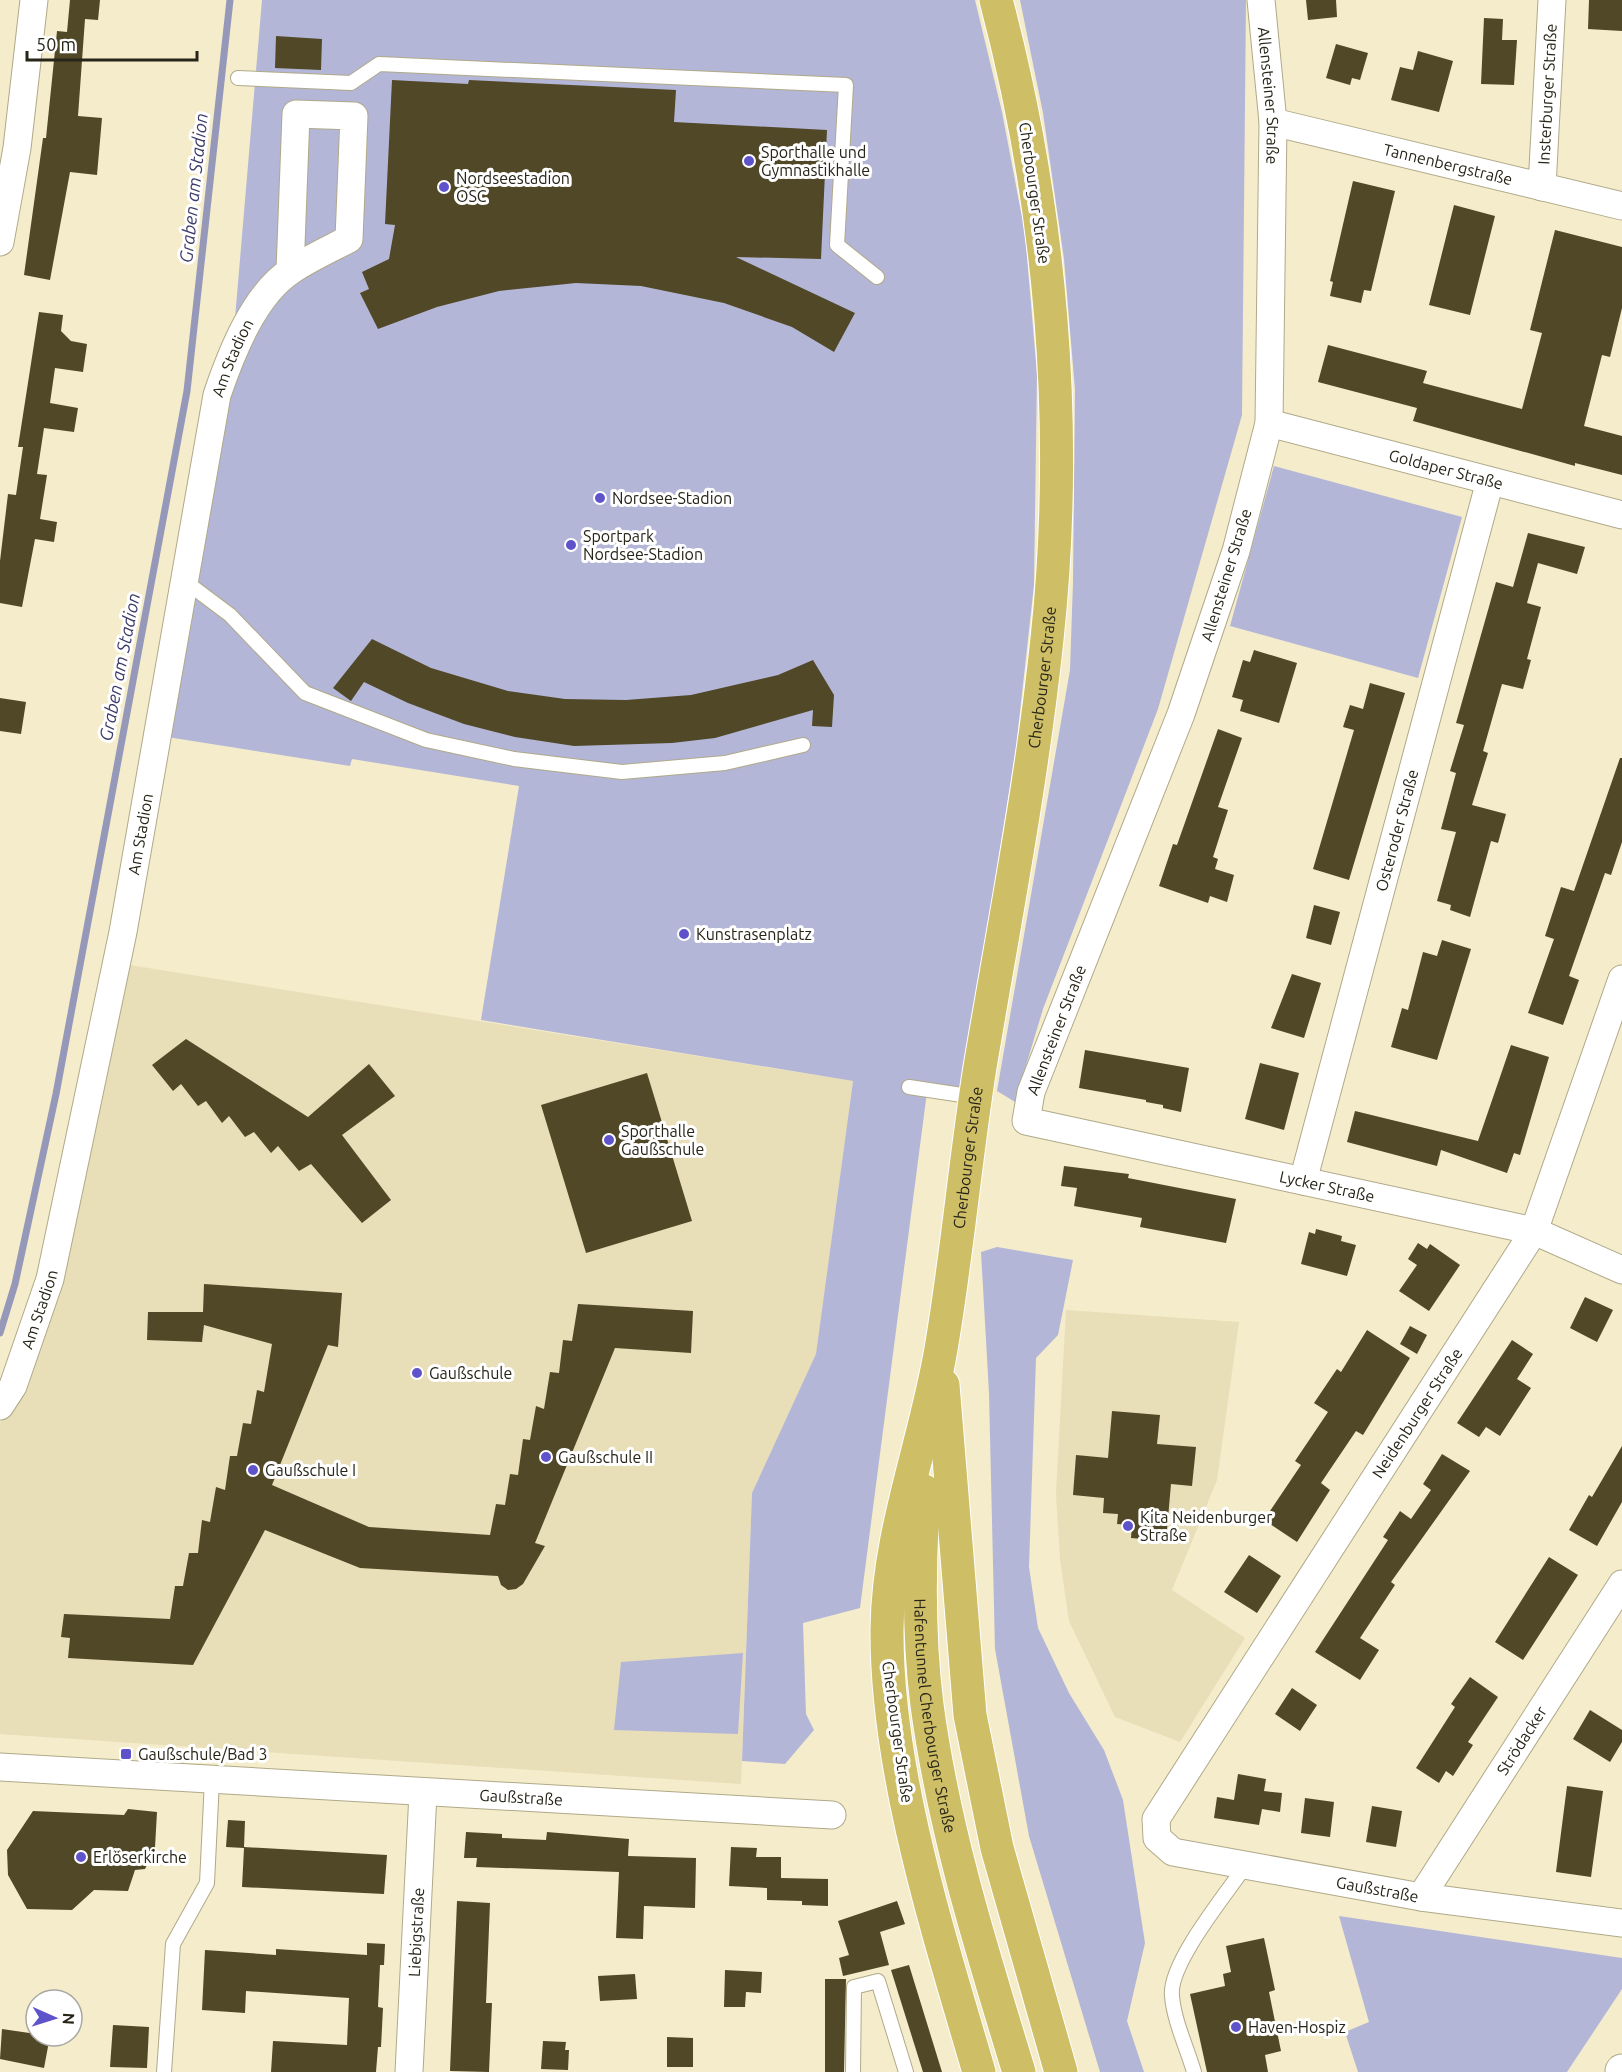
<svg xmlns="http://www.w3.org/2000/svg" width="1622" height="2072" viewBox="0 0 1622 2072" font-family="Ubuntu,sans-serif">
<style>
.built{fill:#e8deb7}
.green{fill:#b4b6d8}
.lines{fill:none;stroke-linecap:round;stroke-linejoin:round}
.stream{stroke:#9698ba;stroke-width:7}
.building{fill:#504827}
.service-casing{stroke:#b0a989;stroke-width:16}
.minor-casing{stroke:#b0a989;stroke-width:29}
.tertiary-casing{stroke:#b0a989;stroke-width:35}
.primary-casing{stroke:#fff;stroke-width:35}
.service{stroke:#fff;stroke-width:14}
.minor{stroke:#fff;stroke-width:27}
.tertiary{stroke:#fff;stroke-width:33}
.primary{stroke:#cebe66;stroke-width:33}
.poi-dot{fill:#5f53cc;stroke:#fff;stroke-width:2}
.labels{text-anchor:middle;stroke-width:6;stroke-linejoin:round;paint-order:stroke}
.street-label{font-size:16px;fill:#272418;stroke:#fff}
.poi-label{font-size:16px;fill:#272418;stroke:#fff;text-anchor:start}
.water-label{font-size:18px;font-style:italic;fill:#3c3b6b;stroke:#fff}
</style>
<rect width="100%" height="100%" fill="#f4ecca"/>
<!-- built -->
<path class="built" d="M123 964 853 1081 816 1355 752 1493 741 1784 0 1734V1423L21 1391Z
M1066 1310 1239 1322 1217 1480 1172 1590 1245 1638 1180 1742 1115 1717 1069 1621 1060 1559 1056 1494Z"/>
<!-- green -->
<path class="green" d="M262 0H975L1002 112 1025 233 1037 374 1034 585 1016 748 962 1088 928 1084 860 1608 803 1623 806 1714 814 1730 785 1764 742 1761 752 1493 816 1354 853 1081 481 1020 519 786 352 759 350 766 167 737 228 401Z
M1020 0H1246L1242 415 1158 709 1043 1009 1015 1102 997 1091 1070 670 1073 582 1075 390 1064 259 1043 113Z
M1274 466 1462 517 1418 678 1230 626Z
M997 1247 1073 1260 1058 1335 1036 1358 1029 1567 1038 1628 1069 1693 1104 1750 1123 1800 1145 1943 1127 2021 1144 2072H1100L1029 1836 995 1649 989 1393 981 1252Z
M743 1653 738 1734 614 1730 621 1662Z
M1339 1916 1622 1958V1989L1567 2072H1358L1345 2032 1369 2022Z"/>
<g class="lines">
<!-- stream -->
<path class="stream" d="M0 1333 15 1284 56 1094 187 391 230 0"/>
</g>
<!-- building -->
<path class="building" d="M70 0H100L98 20 85 19 78 116 102 118 97 175 70 172 50 280 24 275 43 138H46L57 31 67 32Z
M1306 0H1336L1337 17 1308 20Z
M1589 0H1622V31L1588 29Z
M1484 18 1503 19 1502 40H1517L1514 85 1481 84Z
M276 36 322 39 321 70 275 68Z
M1336 44 1368 53 1360 80 1352 78 1350 85 1326 78Z
M1418 51 1453 61 1439 112 1391 100 1400 67 1413 70Z
M392 80 468 84 469 80 676 90 674 122 827 130 821 259 736 257 855 313 834 352 792 327 724 303 641 286 576 283 499 291 437 307 378 329 360 293 369 289 362 272 389 259 395 225 385 224Z
M1353 181 1395 191 1371 291 1364 290 1361 303 1330 296 1333 282 1330 281Z
M1454 205 1495 216 1470 315 1429 305Z
M1555 230 1622 247V308L1610 357 1602 355 1584 426 1622 436V475L1575 463V466L1413 421 1417 408 1318 382 1328 345 1427 371 1423 383 1522 409 1542 333 1530 330Z
M39 312 63 315 61 331 71 341 87 344 83 372 55 368 50 403 78 408 74 432 44 428 37 474 47 475 40 519 57 522 54 542 35 539 22 607 0 603V561L8 494 16 495 23 447H18Z
M1528 533 1585 547 1577 574 1538 563 1527 603 1541 607 1527 659 1531 660 1523 689 1502 684 1483 751 1488 753 1472 805 1506 814 1498 843 1491 841 1470 917 1450 910 1451 905 1437 901 1456 832 1441 829 1456 773 1450 771 1464 725 1456 723 1496 582 1513 587Z
M372 639 431 668 508 691 565 699 626 700 691 695 778 675 813 660 834 695 832 727 812 726 813 710 715 738 672 743 574 746 515 737 464 724 408 703 364 682 351 701 333 688Z
M1254 650 1297 663 1279 723 1240 711 1243 700 1232 697 1243 660 1250 662Z
M1370 683 1405 693 1349 880 1313 869 1354 730 1343 727 1350 705 1363 709Z
M0 698 26 702 21 734 0 731Z
M1218 729 1242 738 1218 807 1228 810 1213 857 1218 859 1215 869 1234 875 1227 902 1210 896 1208 903 1159 886 1173 844 1177 845Z
M1620 758H1622V842L1611 875 1605 873 1569 976 1579 980 1563 1025 1528 1013 1554 939 1545 936 1561 887 1574 891Z
M1314 905 1340 912 1331 945 1306 938Z
M1442 940 1471 949 1437 1060 1391 1047 1402 1008 1408 1010 1423 952 1437 956Z
M1292 974 1321 983 1304 1038 1271 1028Z
M186 1039 308 1117 369 1064 395 1096 342 1135 391 1200 362 1223 311 1164 299 1171 278 1146 271 1153 254 1132 245 1137 229 1116 222 1123 206 1101 198 1106 181 1084 173 1091 152 1065Z
M1511 1045 1549 1057 1520 1155 1514 1153 1507 1173 1441 1150 1437 1166 1347 1142 1355 1111 1478 1141Z
M1085 1050 1189 1068 1181 1112 1163 1108V1105L1146 1102V1100L1079 1088Z
M1260 1063 1299 1073 1284 1130 1245 1119Z
M647 1073 692 1221 586 1253 541 1105Z
M1064 1166 1129 1174 1128 1178 1236 1199 1226 1243 1140 1227 1142 1218 1074 1206 1077 1188 1061 1186Z
M1316 1229 1342 1236 1341 1241 1356 1245 1347 1276 1301 1264 1309 1232 1315 1234Z
M1418 1243 1427 1249 1430 1244 1460 1265 1429 1311 1399 1291 1417 1265 1408 1259Z
M204 1284 342 1293 338 1347 328 1345 272 1485 369 1527 490 1535 496 1504 505 1505 510 1474 518 1475 523 1439 530 1440 536 1406 544 1409 550 1372 559 1373 563 1340 572 1341 578 1304 693 1311 691 1353 615 1348 535 1543 545 1546 523 1584 516 1589 508 1590 501 1585 498 1576 360 1568 265 1530 193 1665 68 1658 70 1638 61 1637 64 1614 170 1619 175 1586H183L189 1553H198L202 1520 210 1522 216 1487 225 1490 230 1456H237L243 1423 251 1424 257 1390 264 1392 272 1344 204 1325 202 1342 147 1340 148 1312H203Z
M1585 1297 1613 1310 1597 1342 1570 1328Z
M1410 1326 1427 1335 1417 1354 1400 1344Z
M1367 1330 1410 1358 1363 1435 1356 1431 1321 1483 1330 1490 1297 1542 1264 1520 1301 1465 1295 1461 1328 1412 1314 1403 1337 1369 1341 1372Z
M1512 1340 1533 1354 1517 1379 1531 1388 1500 1436 1486 1427 1479 1437 1457 1423Z
M1112 1411 1160 1415 1157 1444 1196 1447 1192 1486 1171 1484 1166 1541 1131 1538 1132 1525 1117 1524 1118 1514 1103 1513 1104 1498 1073 1495 1076 1455 1108 1458Z
M1622 1446V1502L1597 1546 1569 1530 1589 1495 1592 1497Z
M1442 1454 1470 1471 1391 1582 1395 1585 1360 1638 1379 1650 1360 1680 1315 1652 1388 1540 1383 1537 1400 1511 1411 1519 1431 1490 1423 1484Z
M1249 1555 1281 1576 1257 1613 1224 1592Z
M1549 1557 1578 1575 1523 1660 1495 1642Z
M1470 1677 1498 1697 1468 1742 1473 1745 1453 1776 1446 1771 1439 1783 1416 1768 1455 1707 1451 1704Z
M1292 1688 1317 1705 1300 1731 1275 1714Z
M1590 1710 1622 1730V1742L1610 1762 1573 1739Z
M1238 1774 1266 1779 1264 1791 1282 1793 1280 1812 1262 1809 1259 1825 1214 1818 1217 1797 1234 1800Z
M1567 1786 1603 1791 1591 1877 1556 1872Z
M1305 1798 1334 1802 1330 1837 1301 1833Z
M1372 1806 1402 1811 1396 1847 1366 1842Z
M128 1809 157 1812 154 1865H147L145 1869 135 1870 128 1891 94 1890 72 1910 27 1909 8 1875 7 1850 33 1811 124 1815Z
M228 1820 245 1821 244 1847 387 1855 384 1894 242 1887 244 1848 226 1847Z
M466 1832 502 1834V1838L546 1840 547 1832 629 1839 628 1856 696 1858 695 1908 644 1906 643 1939 616 1938 619 1872 476 1867 477 1858H464Z
M731 1847 757 1848 756 1857H781V1878L828 1879V1906L802 1905V1901L767 1900V1888L729 1886Z
M457 1901 490 1903 486 2003H492L489 2072 450 2071Z
M897 1901 905 1924 880 1932 889 1965 843 1976 839 1958 849 1955 838 1921Z
M1264 1938 1275 1990 1269 1992 1281 2051 1265 2055 1268 2072H1207L1190 1994 1225 1986 1223 1974 1231 1972 1226 1946Z
M367 1943 385 1944 384 1965H380L378 2007 383 2008 381 2047H378L376 2072H271L273 2041 347 2045 349 1998 246 1991 245 2013 202 2010 205 1950 276 1955V1949L367 1955Z
M909 1965 942 2072H923L891 1970Z
M725 1970 762 1972 761 1993 746 1992 745 2007H724Z
M635 1974 637 1999 600 2001 598 1976Z
M825 1979H846L844 2072H825Z
M113 2025 149 2027 147 2068 110 2067Z
M2 2029 50 2036 44 2068 0 2059Z
M667 2037 693 2038V2067H667Z
M543 2041 566 2042 565 2050H569L568 2070 541 2069Z"/>
<g class="lines">
<!-- service casing -->
<g class="service-casing">
<path id="service" d="M238 78 351 83 379 64 846 85 837 245 877 277
M186 582 230 615 305 693 426 740 514 759 622 772 725 763 803 745
M909 1087 975 1097
M164 2072 173 1944 207 1883 212 1780
M853 2072 854 1987 878 1981 906 2072
M1194 2072C1187 2048 1174 2021 1172 1996 1168 1964 1227 1893 1246 1865"/>
</g>
<!-- minor casing -->
<g class="minor-casing">
<g id="minor">
<path id="s1" d="M1261 0 1273 122 1269 423 1236 551 1181 714 1031 1092 1026 1121 1534 1231 1622 1270"/>
<path id="s2" d="M1273 122 1622 206"/>
<path id="s3" d="M1542 187 1552 0"/>
<path d="M0 242 17 148 34 0"/>
<path id="s4" d="M1269 423 1622 515"/>
<path id="s5" d="M1622 979 1534 1231 1156 1819 1157 1838 1173 1852 1421 1897 1622 1923"/>
<path id="s6" d="M1303 1181 1490 481"/>
<path id="s7" d="M0 1406 13 1386 50 1279 123 932 217 395C231 354 254 294 292 270 310 258 330 249 349 239L354 116 296 114 290 271"/>
<path id="s8" d="M0 1767 832 1815"/>
<path id="s9" d="M1421 1897 1622 1584"/>
<path id="s10" d="M409 2072 423 1793"/>
</g>
</g>
<!-- tertiary casing -->
<g class="tertiary-casing">
<path id="tertiary" d="M1622 2072V2071"/>
</g>
<!-- primary casing -->
<g class="primary-casing">
<g id="primary">
<path d="M943 1385 970 1715 997 1848 1061 2072"/>
<path id="s11" d="M924 1491C919 1562 918 1634 927 1705 944 1831 982 1951 1019 2072"/>
<path id="s12" d="M979 2072C939 1935 886 1772 887 1629 888 1532 925 1443 941 1349 957 1256 965 1161 980 1067 1004 925 1032 782 1047 639 1070 426 1051 207 996 0"/>
</g>
</g>
<!-- service -->
<use href="#service" class="service"/>
<!-- minor -->
<use href="#minor" class="minor"/>
<!-- tertiary -->
<use href="#tertiary" class="tertiary"/>
<!-- primary -->
<use href="#primary" class="primary"/>
</g>
<!-- markers -->
<g class="poi-dot">
<circle cx="749" cy="161" r="6"/>
<circle cx="444" cy="187" r="6"/>
<circle cx="600" cy="498" r="6"/>
<circle cx="571" cy="545" r="6"/>
<circle cx="684" cy="934" r="6"/>
<circle cx="609" cy="1140" r="6"/>
<circle cx="417" cy="1373" r="6"/>
<circle cx="546" cy="1457" r="6"/>
<circle cx="253" cy="1470" r="6"/>
<circle cx="1128" cy="1526" r="6"/>
<rect x="120" y="1748" width="12" height="12" rx="3"/>
<circle cx="81" cy="1857" r="6"/>
<circle cx="1236" cy="2027" r="6"/>
</g>
<g class="labels">
<!-- street labels -->
<g class="street-label">
<text dy="6" stroke="none"><textPath href="#s3" startOffset="93">Insterburger Straße</textPath></text>
<text dy="6" stroke="none"><textPath href="#s1" startOffset="96">Allensteiner Straße</textPath></text>
<text dy="6" stroke="none"><textPath href="#s2" startOffset="180">Tannenbergstraße</textPath></text>
<text transform="translate(1035 193) rotate(82)" y="6">Cherbourger Straße</text>
<text dy="6" stroke="none"><textPath href="#s7" startOffset="1077">Am Stadion</textPath></text>
<text dy="6" stroke="none"><textPath href="#s4" startOffset="183">Goldaper Straße</textPath></text>
<text transform="translate(1226 575) rotate(-73)" y="6">Allensteiner Straße</text>
<text dy="6" stroke="none"><textPath href="#s12" startOffset="1419">Cherbourger Straße</textPath></text>
<text dy="6" stroke="none"><textPath href="#s6" startOffset="363">Osteroder Straße</textPath></text>
<text dy="6" stroke="none"><textPath href="#s7" startOffset="591">Am Stadion</textPath></text>
<text transform="translate(1056 1030) rotate(-69)" y="6">Allensteiner Straße</text>
<text dy="6" stroke="none"><textPath href="#s12" startOffset="933">Cherbourger Straße</textPath></text>
<text dy="6" stroke="none"><textPath href="#s1" startOffset="1472">Lycker Straße</textPath></text>
<text dy="6" stroke="none"><textPath href="#s7" startOffset="105">Am Stadion</textPath></text>
<text transform="translate(1417 1413) rotate(-57)" y="6">Neidenburger Straße</text>
<text dy="6" stroke="none"><textPath href="#s11" startOffset="226">Hafentunnel Cherbourger Straße</textPath></text>
<text transform="translate(898 1732) rotate(82)" y="6">Cherbourger Straße</text>
<text dy="6" stroke="none"><textPath href="#s9" startOffset="186">Strödacker</textPath></text>
<text dy="6" stroke="none"><textPath href="#s8" startOffset="522">Gaußstraße</textPath></text>
<text dy="6" stroke="none"><textPath href="#s5" startOffset="1214">Gaußstraße</textPath></text>
<text dy="6" stroke="none"><textPath href="#s10" startOffset="140">Liebigstraße</textPath></text>
</g>
<!-- poi labels -->
<g class="poi-label">
<text x="761" y="158">Sporthalle und<tspan x="761" dy="18">Gymnastikhalle</tspan></text>
<text x="456" y="184">Nordseestadion<tspan x="456" dy="18">OSC</tspan></text>
<text x="612" y="504">Nordsee-Stadion</text>
<text x="583" y="542">Sportpark<tspan x="583" dy="18">Nordsee-Stadion</tspan></text>
<text x="696" y="940">Kunstrasenplatz</text>
<text x="621" y="1137">Sporthalle<tspan x="621" dy="18">Gaußschule</tspan></text>
<text x="429" y="1379">Gaußschule</text>
<text x="558" y="1463">Gaußschule II</text>
<text x="265" y="1476">Gaußschule I</text>
<text x="1140" y="1523">Kita Neidenburger<tspan x="1140" dy="18">Straße</tspan></text>
<text x="138" y="1760">Gaußschule/Bad 3</text>
<text x="93" y="1863">Erlöserkirche</text>
<text x="1248" y="2033">Haven-Hospiz</text>
</g>
<!-- water labels -->
<g class="water-label">
<text transform="translate(194 188) rotate(-84)" y="6">Graben am Stadion</text>
<text transform="translate(120 667) rotate(-79)" y="6">Graben am Stadion</text>
</g>
</g>
<!-- north arrow -->
<g transform="translate(54 2018) rotate(93)"><circle r="28" fill="#ffffff" stroke="#a9a7a3" stroke-width="1.5"/>
<path d="M0-4.5L10 22L0 15L-10 22Z" fill="#5f53cc"/>
<text y="-9" font-size="16" font-weight="bold" text-anchor="middle" fill="#272418">N</text>
</g>
<!-- scale -->
<path d="M27 51v9h170v-9" fill="none" stroke="#272418" stroke-width="3"/>
<text x="36" y="51" font-size="18" fill="#272418" stroke="#ffffff" stroke-width="4.5" paint-order="stroke">50 m</text>
</svg>
